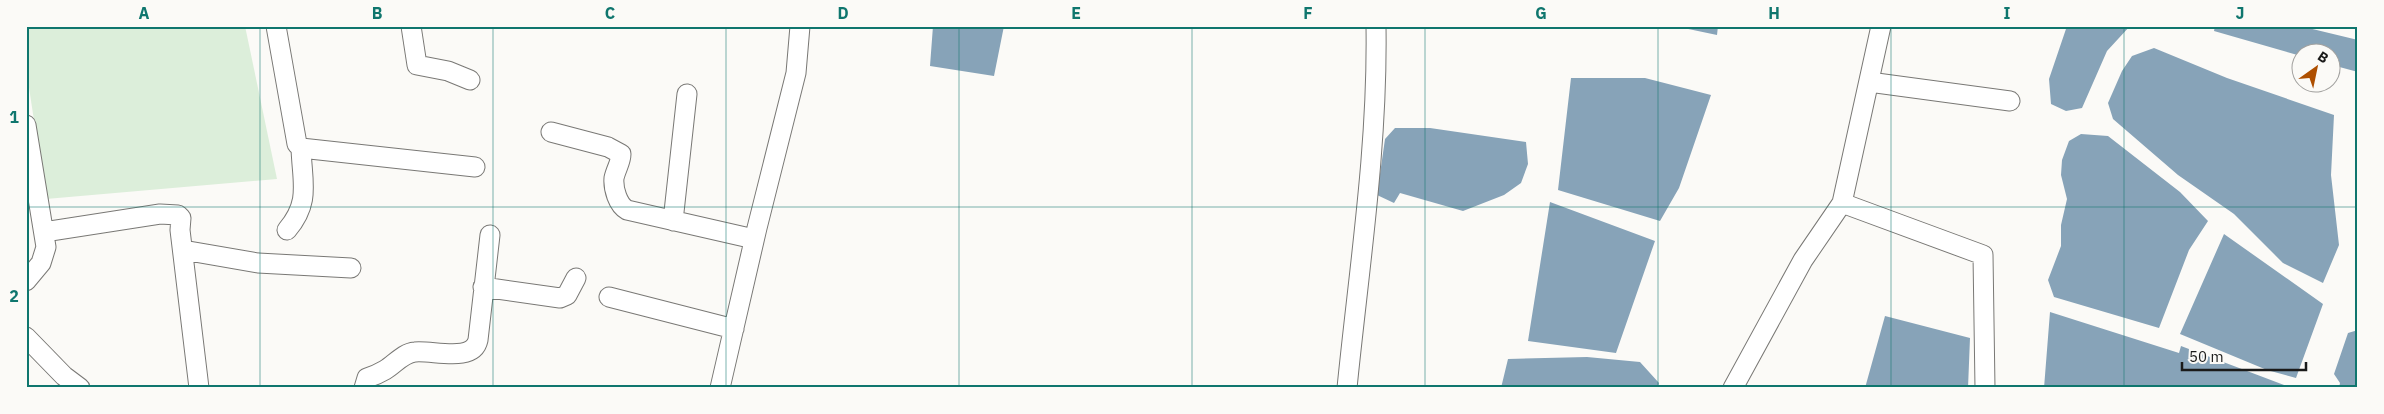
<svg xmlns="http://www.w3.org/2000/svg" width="2384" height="414" viewBox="0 0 2384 414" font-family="'IBM Plex Sans',sans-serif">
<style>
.green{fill:#dceeda}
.water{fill:#87a3b8}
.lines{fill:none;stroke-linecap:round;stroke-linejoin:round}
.minor-casing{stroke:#797875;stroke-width:21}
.minor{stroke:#fff;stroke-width:19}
.grid{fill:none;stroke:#0f766e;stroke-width:1;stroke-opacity:0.55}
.neatline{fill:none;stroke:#0f766e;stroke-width:2}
.grid-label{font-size:16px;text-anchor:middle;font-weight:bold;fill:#0f766e}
</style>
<rect width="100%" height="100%" fill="#fbfaf7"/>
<!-- green -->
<path class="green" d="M43 26H245L277 179 46 199 26 68V29Z"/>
<!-- water -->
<path class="water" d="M933 26H1004L994 76 930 66Z
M1674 26H1718L1717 35Z
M2067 26H2130L2107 51 2082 108 2066 111 2051 104 2049 79Z
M2215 26H2300L2358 40V72L2332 65V52H2302L2301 56 2214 31Z
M2154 48 2227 78 2334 115 2331 175 2339 245 2323 283 2283 263 2234 214 2178 175 2113 119 2108 103 2122 71 2132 56Z
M1571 78H1645L1711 95 1679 188 1660 221 1558 190Z
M1395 128H1430L1526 142 1528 164 1521 183 1504 195 1463 211 1400 193 1394 203 1377 195 1385 139Z
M2081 134 2108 136 2180 192 2208 221 2189 250 2159 328 2054 297 2048 280 2061 246V225L2067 199 2061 175 2062 160 2069 141Z
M1550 202 1655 241 1616 353 1528 341Z
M2224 234 2323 304 2296 378 2267 370 2180 334Z
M2050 312 2179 353 2181 346 2292 388H2044Z
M1885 316 1970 338 1968 388H1865Z
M2358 330V388H2339L2340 383 2334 374 2348 333Z
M1587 357 1640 362 1659 383 1658 388H1501L1508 359Z"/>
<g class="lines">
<!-- minor casing -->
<g class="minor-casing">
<path id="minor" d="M276 26 297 144 301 148 475 167
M411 26 417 65 448 71 470 80
M1881 26 1842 203 1983 255 1985 388
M1869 82 2010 101
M26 125 46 247 41 263 26 281
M551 132 608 147 621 154C621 162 616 169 614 178 613 189 618 205 627 210L754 239
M673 221 687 94
M287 230C311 202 302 182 301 148
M44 232 160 214 178 215 181 218 180 230 199 388
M183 250 258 263 351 268
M483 287 560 298 567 295 576 278
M609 297 734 329
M26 337 64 376 80 388
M364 388 367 378C373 376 380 373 385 370 395 364 403 353 415 352 433 350 473 363 478 340L490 235
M720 388 757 228 796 73 800 26
M1347 388C1359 268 1378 147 1376 26
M1733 388 1803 260 1842 203"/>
</g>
<!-- minor -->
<use href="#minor" class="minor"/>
</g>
<!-- grid -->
<path class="grid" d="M260 26V388M493 26V388M726 26V388M959 26V388M1192 26V388M1425 26V388M1658 26V388M1891 26V388M2124 26V388M26 207H2358"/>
<!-- border -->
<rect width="2384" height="414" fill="none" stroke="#fbfaf7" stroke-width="55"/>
<!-- north arrow -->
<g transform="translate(2316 68) rotate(33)"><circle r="24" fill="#fbfaf7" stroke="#a1a09e"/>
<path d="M0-4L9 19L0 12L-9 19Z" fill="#ae4f00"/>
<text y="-8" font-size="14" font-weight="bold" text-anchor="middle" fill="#1a1a19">B</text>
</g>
<!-- scale -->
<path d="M2182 362v8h124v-8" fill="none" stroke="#1a1a19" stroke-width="2.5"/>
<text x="2189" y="362" font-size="15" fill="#1a1a19" stroke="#fbfaf7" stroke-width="4" paint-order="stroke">50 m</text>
<rect x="28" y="28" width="2328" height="358" class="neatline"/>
<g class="grid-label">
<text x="144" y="19">A</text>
<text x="377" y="19">B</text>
<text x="610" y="19">C</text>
<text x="843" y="19">D</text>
<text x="1076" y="19">E</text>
<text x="1308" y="19">F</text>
<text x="1541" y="19">G</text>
<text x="1774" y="19">H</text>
<text x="2007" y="19">I</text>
<text x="2240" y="19">J</text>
<text x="14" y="123">1</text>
<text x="14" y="302">2</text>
</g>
</svg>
